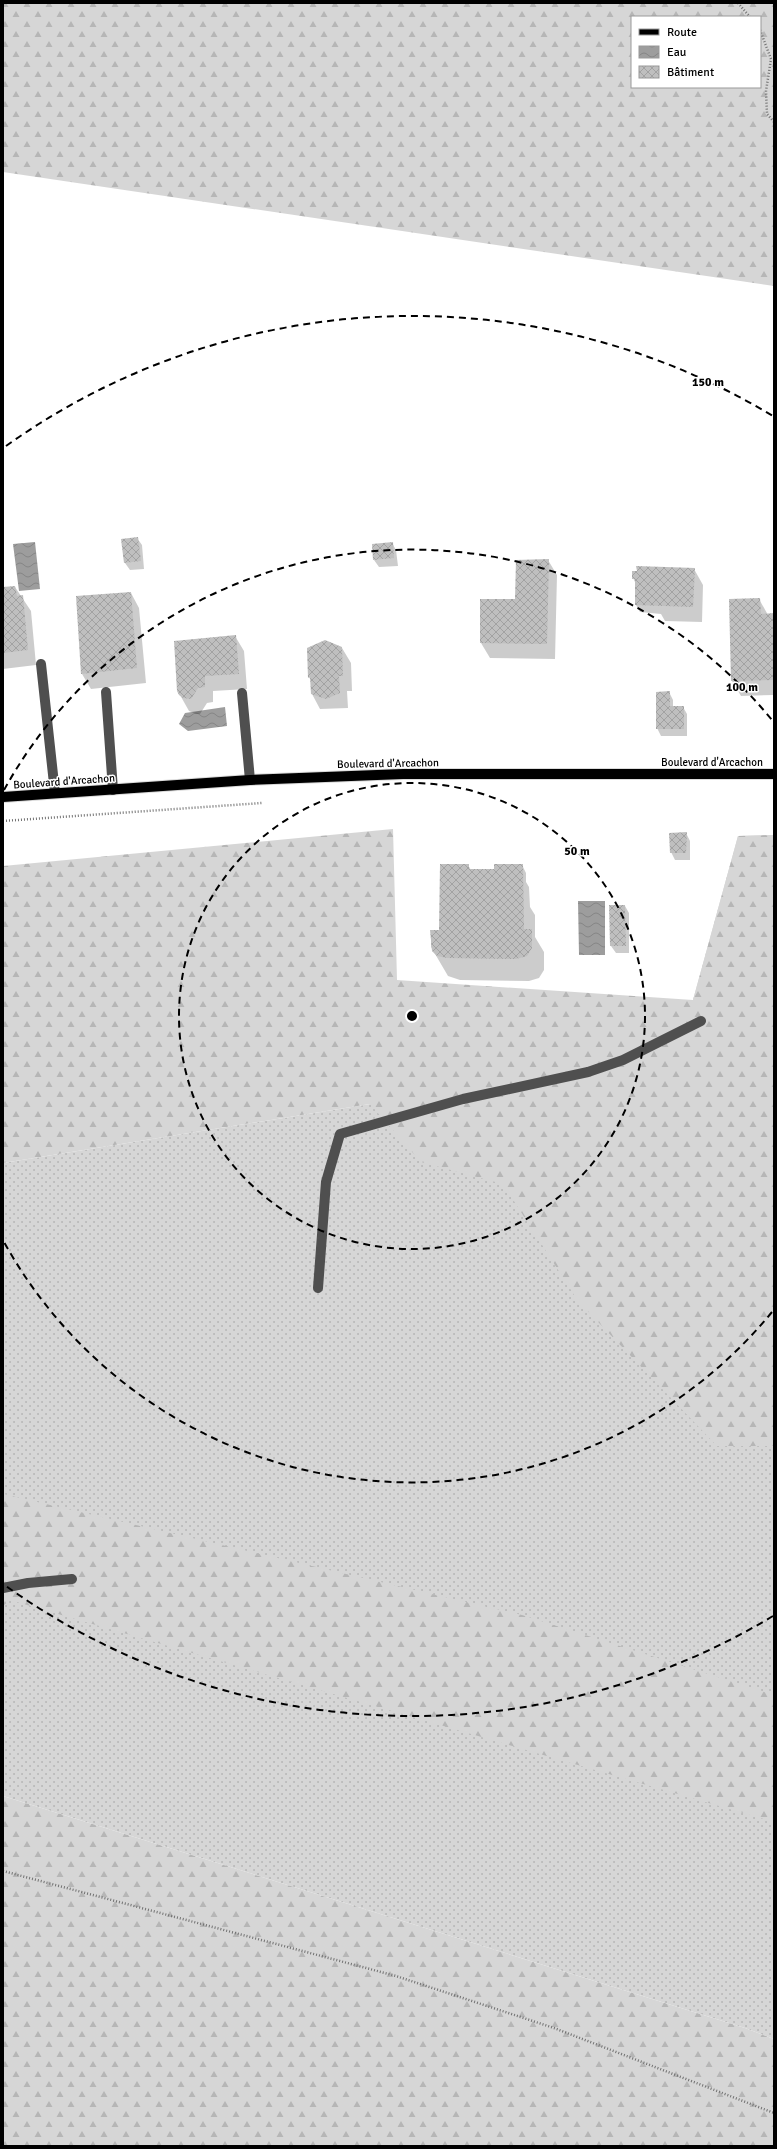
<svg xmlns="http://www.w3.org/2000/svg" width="777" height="2149" viewBox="0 0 777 2149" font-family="Signika,sans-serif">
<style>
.grass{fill:url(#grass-dots)}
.forest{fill:url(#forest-firs);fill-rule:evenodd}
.water{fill:url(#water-waves)}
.shadow{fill:#0003}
.building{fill:url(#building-cross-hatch)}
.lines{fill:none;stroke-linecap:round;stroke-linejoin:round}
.major-casing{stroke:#dbdbdb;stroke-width:12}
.path{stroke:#717171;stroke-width:2.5;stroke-dasharray:1 2;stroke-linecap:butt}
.minor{stroke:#4f4f4f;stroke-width:10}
.major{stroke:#000;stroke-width:10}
.ring{fill:none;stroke:#000;stroke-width:2;stroke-dasharray:7 5}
.labels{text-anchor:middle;stroke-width:3;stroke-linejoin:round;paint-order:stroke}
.street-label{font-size:11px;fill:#000;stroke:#fff}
.centre{fill:#000;stroke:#fff;stroke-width:2}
.ring-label{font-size:12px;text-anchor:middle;font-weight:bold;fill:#000;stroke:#fff;stroke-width:3;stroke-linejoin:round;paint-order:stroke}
</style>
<defs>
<pattern id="grass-dots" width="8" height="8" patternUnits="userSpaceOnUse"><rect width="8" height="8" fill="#d6d6d6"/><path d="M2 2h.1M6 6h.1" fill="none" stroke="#b6b6b6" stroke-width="1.8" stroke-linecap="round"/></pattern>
<pattern id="forest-firs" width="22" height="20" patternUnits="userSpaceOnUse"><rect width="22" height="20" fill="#d6d6d6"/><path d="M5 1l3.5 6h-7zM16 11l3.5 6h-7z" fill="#b6b6b6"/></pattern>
<pattern id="water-waves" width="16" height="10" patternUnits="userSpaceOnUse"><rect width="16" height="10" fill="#9d9d9d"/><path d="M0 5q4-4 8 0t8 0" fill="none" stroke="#858585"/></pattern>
<pattern id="building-cross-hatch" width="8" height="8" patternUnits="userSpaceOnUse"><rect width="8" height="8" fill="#bfbfbf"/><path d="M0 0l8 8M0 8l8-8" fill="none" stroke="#a2a2a2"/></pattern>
</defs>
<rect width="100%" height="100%" fill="#fff"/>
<!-- grass -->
<path class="grass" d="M774 835V2039L745 2028 3 1796V1163L370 1104 693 1000 738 836Z"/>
<!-- forest -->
<path class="forest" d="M3 3H774V286L3 172ZM632 17H760V87H632Z
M393 829 397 980 693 1000 738 836 774 835V1446H717L578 1301 503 1184 421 1162 370 1104 3 1163V866Z
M3 1494 522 1615 774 1695V1822L10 1600 3 1606Z
M3 1796 745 2028 774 2039V2146H3Z"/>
<!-- water -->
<path class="water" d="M35 542 40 589 19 591 13 544Z
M225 707 227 726 188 731 179 724 185 713Z
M578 901H605V955H579Z"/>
<!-- shadow -->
<path class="shadow" d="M137 538 142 545 144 569 130 570 125 563Z
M392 543 396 550 398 566 379 567 374 560Z
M548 560 557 575 555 659 490 658 481 643V600H516Z
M694 569 703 585 702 622 665 621 661 614 640 612 636 605V584L633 578Z
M15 587 31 611 36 665 3 669V588Z
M131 593 139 608 146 683 91 689 82 674Z
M759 599 768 615 774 614V695L741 696 732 681Z
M235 636 244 651 247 689 213 691V702L207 703 200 714H196L189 711 180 695Z
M342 648 351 663 352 691H347L348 708 320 709 312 694 311 681 309 677Z
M669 692 673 700V707H683L687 714V736H661L657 728Z
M686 833 690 841V860H675L671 852Z
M468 865 471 870H495L522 865 526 873V882L529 887 530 907 535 915V937L544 952V970L539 978 529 981 460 980 448 976 431 947V931H440Z
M625 906 629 913V953H616L611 946Z"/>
<!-- building -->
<path class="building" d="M138 537 141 561 124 563 121 539Z
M393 542 394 558 373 560 372 544Z
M549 559 547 644 480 643V599H515L516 560Z
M636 566 695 568 693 607 635 605V579H632V571H637Z
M15 586 17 596 23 595 28 650 3 653V587Z
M131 592 137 668 81 674 76 596Z
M760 598 761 614 774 613V680L731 681 729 599Z
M236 635 239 674 205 676V687L198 688 191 699 183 698 179 695 177 691 174 641Z
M325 640 342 647 343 676H339L340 693 326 699 311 694 310 677 308 678 307 648Z
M670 691V706H684V729H656V692Z
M687 832 686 853H670L669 833Z
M440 864H469V869H494V864H523L524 929H532V948L527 956 516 959 447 958 437 956 432 951 430 930H439Z
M609 905H625L626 946H610Z"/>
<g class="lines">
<!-- major casing -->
<g class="major-casing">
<path id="major" d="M3 797 250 780 403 774H774"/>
</g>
<!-- path -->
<path class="path" d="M738 3 750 17
M760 30 771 59 766 91 767 114 774 122
M3 821 262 803
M3 1871 396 1976 554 2028 774 2113"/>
<!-- minor -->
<path class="minor" d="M41 664 55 793
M106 692 113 790
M242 693 250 780
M318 1288 326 1182 340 1134 463 1099 588 1072 623 1060 701 1021
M3 1588 28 1583 72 1579"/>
<!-- major -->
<use href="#major" class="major"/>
</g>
<!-- distance rings -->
<g class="ring">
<circle cx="412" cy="1016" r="233"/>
<path d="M772 1312A466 466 0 0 1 4 1242M4 790A466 466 0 0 1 772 720"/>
<path d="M773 1616A700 700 0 0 1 6 1586M6 446A700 700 0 0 1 773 416"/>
</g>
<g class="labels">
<!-- street labels -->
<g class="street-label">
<text x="712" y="766">Boulevard d'Arcachon</text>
<text transform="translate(388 763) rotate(-1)" y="4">Boulevard d'Arcachon</text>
<text transform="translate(64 781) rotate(-4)" y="4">Boulevard d'Arcachon</text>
</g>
</g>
<circle cx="412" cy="1016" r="6" class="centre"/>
<g class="ring-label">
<text x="708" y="386">150 m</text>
<text x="742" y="691">100 m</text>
<text x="577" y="855">50 m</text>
</g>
<!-- border -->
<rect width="777" height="2149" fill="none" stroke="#000000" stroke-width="8"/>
<!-- legend -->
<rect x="631" y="16" width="130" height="72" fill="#ffffff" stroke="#999999"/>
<rect x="639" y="29" width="20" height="6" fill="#000000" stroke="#999999"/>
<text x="667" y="36" font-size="12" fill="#000000">Route</text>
<rect x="639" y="46" width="20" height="12" fill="url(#water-waves)" stroke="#999999"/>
<text x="667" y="56" font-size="12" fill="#000000">Eau</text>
<rect x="639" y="66" width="20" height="12" fill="url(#building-cross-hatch)" stroke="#999999"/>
<text x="667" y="76" font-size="12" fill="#000000">Bâtiment</text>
</svg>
